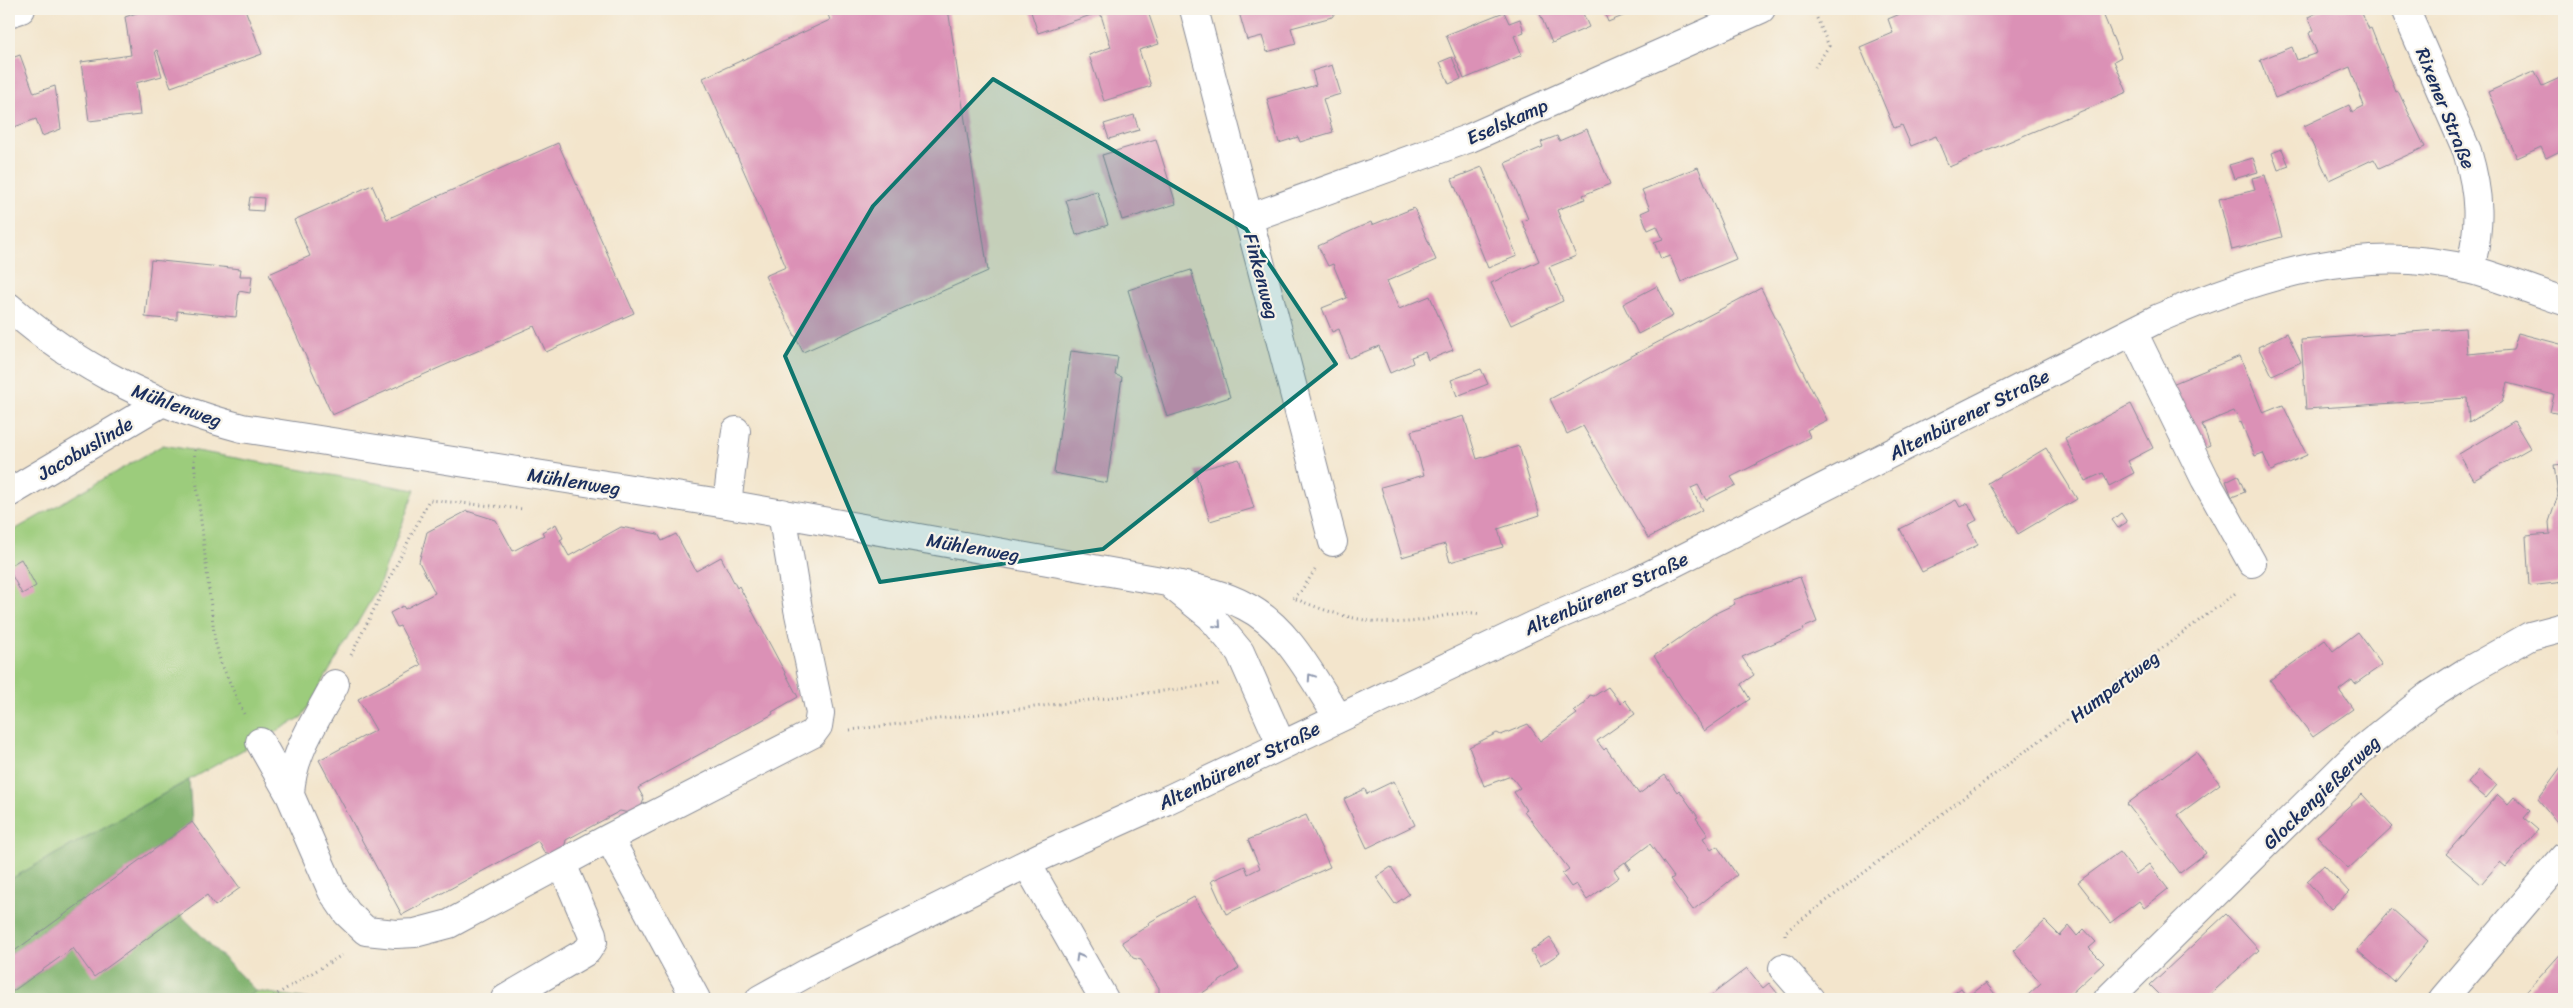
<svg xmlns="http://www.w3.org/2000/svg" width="2573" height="1008" viewBox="0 0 2573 1008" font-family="Sriracha,sans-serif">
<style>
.green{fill:#9ccc7b;stroke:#5c7e6c}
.forest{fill:#7db06b;stroke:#4c7064}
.building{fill:#db91b6}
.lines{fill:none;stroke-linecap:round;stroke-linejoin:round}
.minor-casing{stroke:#878a95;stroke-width:30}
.path{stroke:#878a95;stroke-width:3;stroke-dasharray:1 4;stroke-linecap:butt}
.minor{stroke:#fff;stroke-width:28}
.oneway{stroke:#8d97ae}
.marked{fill:#0f766e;fill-opacity:0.2;stroke:#0f766e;stroke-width:4;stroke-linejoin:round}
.labels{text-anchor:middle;stroke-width:4.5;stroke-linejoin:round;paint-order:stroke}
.street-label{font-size:19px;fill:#1b2f5e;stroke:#f7f3e8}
</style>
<rect width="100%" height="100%" fill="#f7f3e8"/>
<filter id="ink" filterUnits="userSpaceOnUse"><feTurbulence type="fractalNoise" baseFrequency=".02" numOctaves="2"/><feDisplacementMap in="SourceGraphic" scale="10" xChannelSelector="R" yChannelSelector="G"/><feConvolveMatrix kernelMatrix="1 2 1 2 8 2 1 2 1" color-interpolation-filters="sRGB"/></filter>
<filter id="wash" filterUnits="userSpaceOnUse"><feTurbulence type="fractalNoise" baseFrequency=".0096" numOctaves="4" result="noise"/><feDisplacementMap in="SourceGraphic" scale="20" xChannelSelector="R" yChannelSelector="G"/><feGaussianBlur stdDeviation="1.12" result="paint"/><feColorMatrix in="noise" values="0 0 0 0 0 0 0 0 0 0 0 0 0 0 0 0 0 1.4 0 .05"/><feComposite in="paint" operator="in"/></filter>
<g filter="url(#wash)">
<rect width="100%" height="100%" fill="#f3e5cc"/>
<!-- green -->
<path class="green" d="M163 445 415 490 378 588 302 717 9 880V533Z
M256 991 309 999H245Z"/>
<!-- forest -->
<path class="forest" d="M189 780 192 822 9 955V880Z
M180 914 256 991 245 999H9V994L73 948Z"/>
<g id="blocks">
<!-- building -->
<path class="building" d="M148 9H245L262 54 171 87 157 50 155 51 162 76 136 83 140 115 89 121 81 62 131 55 125 17Z
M826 9H948L988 271 803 352 765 276 786 267 703 78 830 20Z
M1030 9H1147L1159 44 1139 50 1151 86 1104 101 1089 55 1111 47 1100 12 1038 33Z
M1238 9H1338L1332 17 1291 28 1296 44 1267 52 1262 36 1247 40Z
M1538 9H1581L1589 27 1552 43Z
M1603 9H1640L1608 22Z
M1912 9H2101L2121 57 2114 61 2127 92 1949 167 1936 136 1911 146 1902 125 1894 128 1860 47 1893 33 1888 19Z
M2325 9H2360L2369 29 2371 28 2396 92 2398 91 2425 147 2379 168 2374 159 2329 180 2304 126 2349 105 2352 112 2364 106 2350 67 2275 98 2260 60 2292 47 2297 60 2317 53 2309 33 2314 30 2308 17Z
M1504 12 1509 23 1520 19 1524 32 1514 36 1522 55 1464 79 1446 35Z
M20 55 34 93 55 86 61 129 42 136 36 119 9 129V59Z
M1452 57 1461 79 1449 84 1440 62Z
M1332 65 1341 94 1323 99 1333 132 1300 142 1298 137 1279 143 1267 99 1316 85 1312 71Z
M2535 71 2542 86 2562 77 2564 82V149L2546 158 2541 147 2517 158 2488 92Z
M1134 115 1139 130 1109 139 1104 124Z
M1587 129 1610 184 1583 195 1585 199 1557 210 1576 256 1549 267 1563 301 1511 325 1491 283 1539 261 1522 221 1528 219 1505 163 1543 147 1541 142 1557 136 1559 141Z
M1156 139 1176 204 1122 220 1102 155Z
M558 143 634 313 546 352 534 326 332 415 269 274 310 256 294 220 372 185 387 219Z
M2282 149 2289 166 2278 170 2272 153Z
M2253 158 2258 172 2234 179 2229 165Z
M1482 167 1517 256 1488 268 1452 179Z
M1698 167 1736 259 1681 282 1670 256 1661 259 1654 242 1663 239 1657 226 1648 230 1641 213 1650 209 1642 190Z
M2265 175 2282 237 2232 250 2219 199 2255 190 2252 178Z
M1097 191 1108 225 1076 235 1066 200Z
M250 197 264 198 263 211 248 210Z
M1414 208 1436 260 1387 281 1399 309 1430 296 1453 350 1428 360 1425 352 1411 357 1413 363 1390 373 1379 346 1349 358 1339 329 1332 332 1322 308 1347 298 1333 264 1328 266 1318 246 1371 222 1372 225Z
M151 260 241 269 240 276H252L250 293 239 291 236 317 177 311V320L145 317Z
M1191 270 1230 397 1167 417 1128 290Z
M1657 286 1673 316 1638 334 1623 304Z
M1761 288 1827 420 1807 430 1810 437 1731 477 1736 485 1706 500 1698 485 1691 488 1702 510 1648 538 1583 426 1567 434 1550 399Z
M2465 328 2467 354 2513 350 2518 333 2564 345V414L2550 412 2554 395 2507 383 2502 402 2469 423 2467 398 2306 409 2301 340Z
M2287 333 2301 362 2272 375 2258 347Z
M1071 351 1118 357 1115 375 1122 377 1107 483 1054 473Z
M2240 356 2263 413 2283 405 2307 455 2271 471 2263 453 2255 456 2241 422 2240 423 2234 411 2202 424 2210 445 2201 449 2172 384Z
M1481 369 1488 384 1457 396 1451 380Z
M2131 404 2153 448 2128 461 2134 473 2109 486 2103 473 2085 481 2065 438Z
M1464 416 1477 459 1519 446 1540 515 1498 529 1503 547 1450 562 1445 544 1402 557 1381 487 1424 475 1411 431Z
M2514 421 2530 448 2474 480 2459 454Z
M2046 448 2077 499 2018 534 1988 483Z
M1239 459 1254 508 1210 521 1195 471Z
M2564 464V582L2529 586 2526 536 2550 534 2549 522 2558 495 2554 465Z
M2238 475 2245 492 2232 497 2226 481Z
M1956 500 1960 507 1968 503 1977 520 1968 525 1978 545 1922 572 1900 529Z
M467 511 496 520 513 551 544 535 542 532 556 524 563 538 560 540 569 556 621 527 658 534 662 541 676 534 696 571 721 557 737 588 739 586 798 697 772 712 773 714 638 788 644 799 641 807 629 813 620 811 566 840 564 849 553 855 544 852 538 841 402 915 319 760 376 730 358 699 421 665 400 626 397 627 390 613 403 606 405 609 435 593 419 562 427 532Z
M2121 513 2127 522 2118 528 2112 520Z
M21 559 36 586 22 594 9 570V566Z
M1800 577 1817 622 1803 628 1804 630 1742 657 1754 675 1741 684 1750 699 1704 731 1654 656 1714 614 1735 604 1733 600Z
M2358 632 2382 665 2355 684 2352 680 2339 690 2353 709 2313 737 2270 680 2325 640 2333 651Z
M1608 687 1621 704 1625 700 1635 714 1597 741 1604 750 1606 748 1639 794 1665 775 1677 792 1679 790 1698 817 1696 818 1708 835 1703 838 1711 850 1717 846 1737 875 1693 910 1671 879 1674 877 1650 844 1626 862 1631 869 1630 870 1625 862 1614 870 1619 877 1587 900 1576 884 1571 887 1562 874 1569 869 1524 811 1526 810 1514 792 1520 788 1511 776 1484 786 1469 747 1497 733 1501 735 1528 724 1540 741 1577 714 1574 711 1584 704 1590 695 1594 696Z
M2564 725V739L2558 734Z
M2196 752 2220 784 2178 815 2206 853 2180 873 2127 804Z
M2564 764V822L2561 827 2538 799Z
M2479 770 2497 785 2486 798 2468 783Z
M1394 781 1415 825 1367 848 1344 799 1365 789 1367 794Z
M2362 794 2393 827 2348 869 2317 836Z
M2498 795 2508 804 2514 797 2530 811 2524 818 2538 830 2506 867 2500 862 2481 884 2446 854Z
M1306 815 1330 867 1226 914 1211 881 1245 866 1248 874 1260 868 1248 840Z
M192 822 240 888 215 906 207 895 94 977 73 948 9 994V955Z
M2119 852 2136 874 2149 864 2168 889 2144 908 2139 901 2110 923 2078 882Z
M2324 865 2349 892 2331 909 2307 881Z
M1391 867 1409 894 1395 904 1376 877Z
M1194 897 1239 968 1195 998 1194 996 1189 999H1159V988L1141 960 1133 958 1122 942 1149 925 1148 923Z
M2392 909 2428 941 2394 982 2357 950Z
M2226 914 2259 950 2205 999H2164L2150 985Z
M2045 921 2060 936 2069 926 2077 936 2084 929 2096 942 2089 948 2104 963 2065 999H2031L2028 995 2041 983 2013 951Z
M1550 938 1560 953 1540 966 1531 951Z
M2564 950V999H2520L2539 978Z
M1747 968 1763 988 1769 983 1778 994 1771 999H1711L1709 997Z
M1986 983 1999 999H1947L1961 988 1968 997Z"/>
</g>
</g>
<g filter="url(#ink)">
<use href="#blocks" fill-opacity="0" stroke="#878a95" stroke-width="1"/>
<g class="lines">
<!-- minor casing -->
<g class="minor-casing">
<path id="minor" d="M1194 9 1333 542
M2405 9 2467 151C2480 195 2481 225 2470 269
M9 13 21 9
M1247 219 1470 138 1761 9
M9 307C79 368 152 404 242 428L727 504 1167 582C1193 588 1221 593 1245 606 1288 627 1313 679 1338 717
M2133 332 2205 479 2252 563
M9 493 161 403
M727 504 736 431
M1174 587 1210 616 1240 652 1281 744
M260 742 290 795 332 891 347 913 366 931 396 934 415 933 449 924 609 838 812 734 818 726 820 713 798 609 782 513
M290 795C291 755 317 719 335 684
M609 838 696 999
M1027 864 1104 999
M1783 968 1810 999
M505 999 587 951 593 942 592 934 562 864
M760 999 816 968 1040 857 1165 801 1535 625 1636 582 2159 318C2256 277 2365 241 2471 270 2502 278 2533 291 2564 301
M2108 999 2360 751 2430 695 2466 672 2530 636 2564 627
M2443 999 2564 857"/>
</g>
<!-- path -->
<path class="path" d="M1813 9 1829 46 1815 67
M195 450 194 461 215 641 221 663 244 714
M1293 598 1301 591 1315 570
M1296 599C1332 614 1368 625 1408 622 1429 621 1460 609 1480 614
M351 655 429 500 524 509
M850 730 1219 684
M1785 935V932L2237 592
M269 999 342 955"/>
<!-- minor -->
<use href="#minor" class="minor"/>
</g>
<!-- one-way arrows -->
<defs><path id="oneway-chevron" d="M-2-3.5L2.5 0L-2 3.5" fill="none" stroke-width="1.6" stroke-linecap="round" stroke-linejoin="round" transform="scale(1.25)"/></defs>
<g class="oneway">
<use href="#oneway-chevron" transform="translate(1218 625) rotate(48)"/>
<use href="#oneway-chevron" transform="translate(1311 677) rotate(-124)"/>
<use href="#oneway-chevron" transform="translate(1079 957) rotate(-120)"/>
</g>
</g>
<!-- marked area -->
<path class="marked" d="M993 79 1246 229 1336 364 1103 549 880 582 785 356 873 206Z"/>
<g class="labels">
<!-- street labels -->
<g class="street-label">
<text transform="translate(2446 108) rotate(68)" y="7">Rixener Straße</text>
<text transform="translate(1507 121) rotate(-24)" y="7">Eselskamp</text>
<text transform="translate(1262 276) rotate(75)" y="7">Finkenweg</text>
<text transform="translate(177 405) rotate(20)" y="7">Mühlenweg</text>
<text transform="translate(1969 414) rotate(-27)" y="7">Altenbürener Straße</text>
<text transform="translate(85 448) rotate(-30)" y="7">Jacobuslinde</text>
<text transform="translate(574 481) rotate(9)" y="7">Mühlenweg</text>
<text transform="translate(973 547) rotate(10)" y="7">Mühlenweg</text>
<text transform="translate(1606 593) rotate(-24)" y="7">Altenbürener Straße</text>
<text transform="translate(2114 686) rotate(-37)" y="7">Humpertweg</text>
<text transform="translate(1239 765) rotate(-26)" y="7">Altenbürener Straße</text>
<text transform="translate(2321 792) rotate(-44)" y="7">Glockengießerweg</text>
</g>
</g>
<!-- margin -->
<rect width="2573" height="1008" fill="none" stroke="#f7f3e8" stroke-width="30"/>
</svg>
